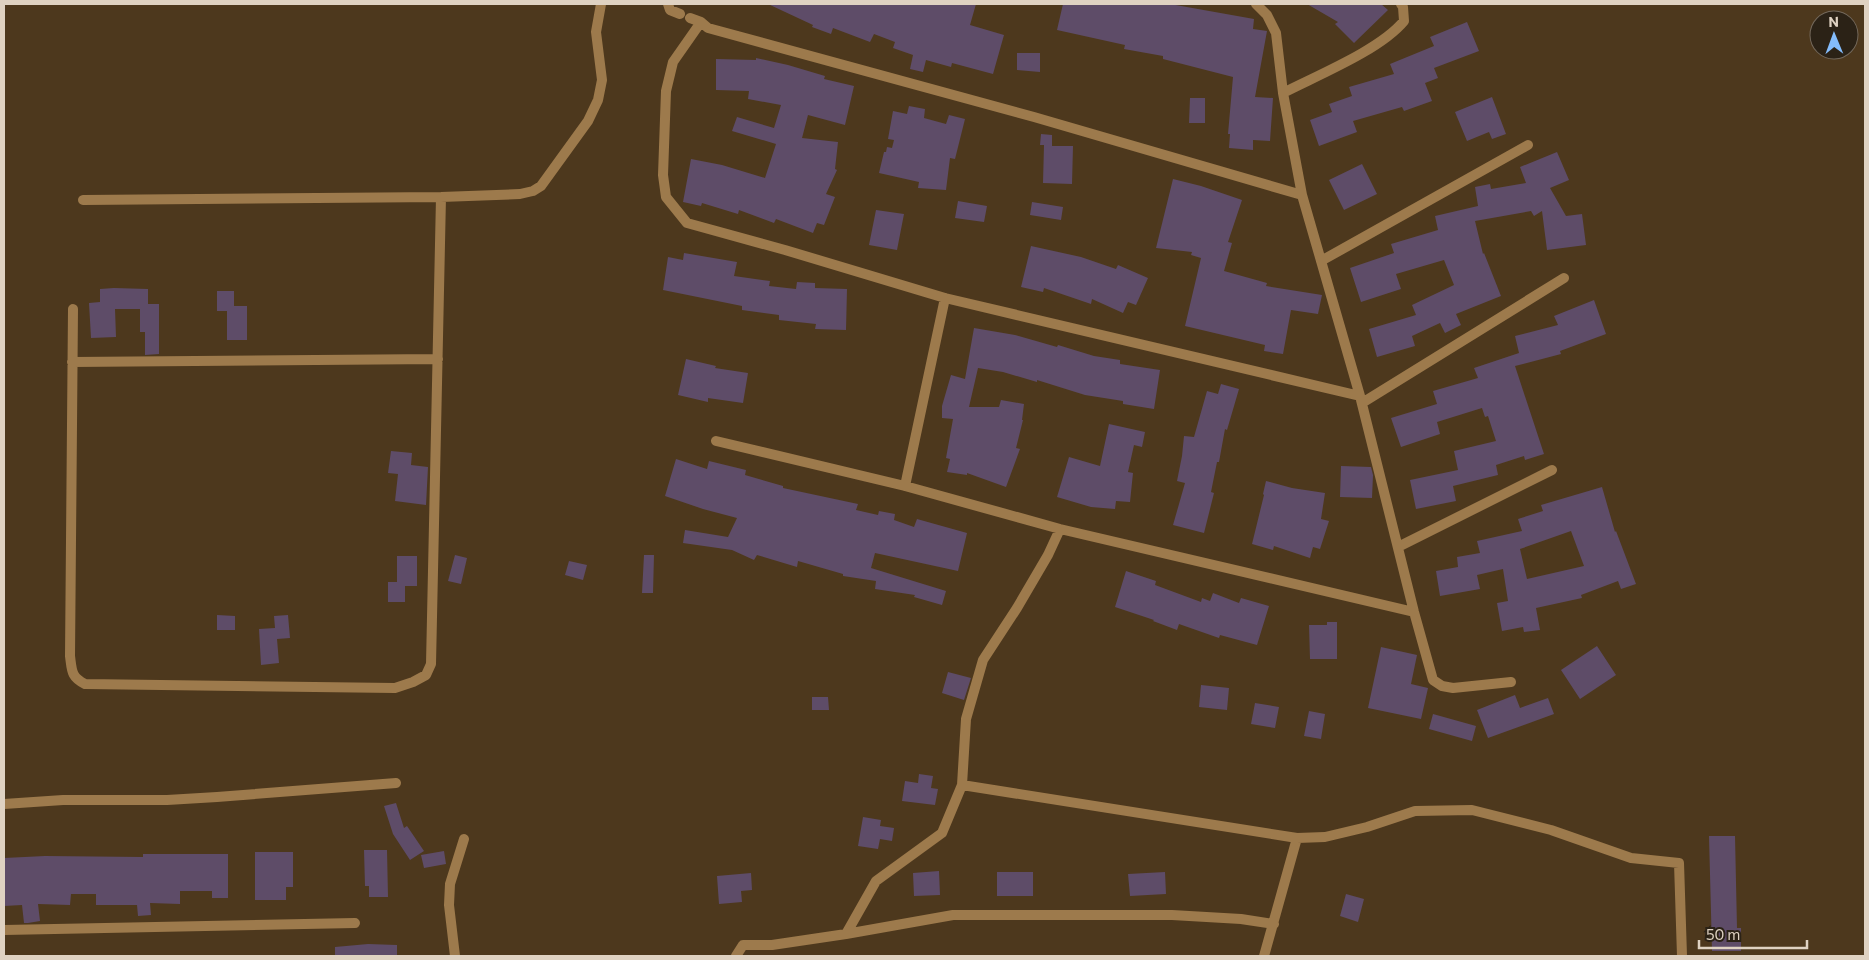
<svg xmlns="http://www.w3.org/2000/svg" width="1869" height="960" viewBox="0 0 1869 960" font-family="Commissioner,sans-serif">
<style>
.building{fill:#5e4c68;fill-rule:evenodd}
.lines{fill:none;stroke-linecap:round;stroke-linejoin:round}
.street{stroke:#9d7a4c;stroke-width:10}
</style>
<rect width="100%" height="100%" fill="#4d381d"/>
<!-- building -->
<path class="building" d="M768 4H976L970 25 1004 35 993 74 952 63 951 67 926 60 923 72 910 69 913 55 893 48 895 42 874 34 870 42 833 28 831 34 812 27 813 25Z
M1063 4H1170L1254 19 1253 29 1267 31 1255 97 1273 98 1270 141 1253 140V150L1229 148 1230 134H1228L1233 77 1163 59V56L1124 49 1125 45 1057 30Z
M1307 4H1381L1388 10 1354 43 1335 24 1338 22Z
M1467 22 1479 51 1434 68 1438 78 1425 83 1432 101 1404 111 1402 107 1353 121 1357 132 1319 146 1310 120 1332 112 1329 104 1352 96 1349 87 1394 74 1390 64 1434 46 1430 37Z
M1017 53H1040V72L1017 70Z
M756 58 788 65 825 76 824 79 854 86 845 125 808 115 802 138 838 142 835 169 837 170 826 194 835 197 824 225 817 223 813 233 776 219 774 223 739 210 738 214 702 203 701 206 683 202 691 159 722 165 765 178 776 144 732 131 737 117 774 128 781 105 748 99 749 91 716 90V59L756 60Z
M1492 97 1506 134 1492 139 1489 132 1467 141 1455 112Z
M1190 98H1205V123H1189Z
M909 106 925 109 924 118 946 124 949 115 965 119 955 159 950 158 946 190 918 188 919 182 879 173 884 152H886L887 147 892 148 894 140 888 139 893 111 907 114Z
M1041 134 1052 135V146H1073L1072 184 1043 183 1044 145H1048H1040Z
M1557 152 1569 180 1550 188 1566 216 1582 214 1586 245 1547 250 1542 211 1534 216 1531 211 1475 221 1483 254 1484 253 1501 296 1456 314 1461 325 1445 333 1440 323 1412 336 1415 346 1377 357 1369 329 1416 315 1412 305 1454 285 1444 260 1396 274 1401 289 1361 302 1350 268 1394 253 1391 244 1438 230 1435 216 1478 206 1475 187 1490 184 1491 189 1526 183 1520 167Z
M1362 164 1377 194 1344 210 1329 180Z
M1173 179 1201 186 1242 200 1228 242 1232 243 1224 271 1267 283 1266 286 1322 295 1318 314 1291 310 1283 354 1264 351 1265 345 1185 326 1201 258 1191 255 1192 252 1156 248Z
M958 201 987 206 984 222 955 218Z
M1032 202 1063 207 1061 220 1030 215Z
M876 210 904 214 897 250 869 245Z
M1031 246 1081 257 1116 269 1118 265 1148 278 1136 305 1128 302 1123 313 1092 299 1091 304 1044 288 1043 292 1021 287Z
M684 253 737 262 734 276 770 281 769 286 796 289 797 282 815 283V288L847 289 846 330 815 329 816 324 779 320V315L742 310V306L663 290 668 257 683 260Z
M114 288 148 289V304H159V354L145 355V332H140V309H115L116 337 91 338 89 303 100 302V289Z
M217 291H234V306H247V340H227V311H217Z
M1594 300 1606 334 1560 351 1561 354 1515 366 1544 454 1525 460 1524 456 1496 465 1498 475 1453 486 1456 501 1416 509 1410 480 1458 470 1454 451 1496 441 1488 416 1485 417 1482 408 1437 422 1440 434 1401 447 1391 418 1437 404 1433 391 1478 378 1474 368 1519 353 1515 336 1558 325 1554 316Z
M974 328 1015 335 1057 347 1058 345 1094 356 1120 360V364L1160 370 1154 409 1123 404V401L1085 395 1037 380V382L1003 372 978 368 969 407H999L1001 400 1024 404 1022 420H1023L1016 448 1020 449 1006 487 967 473V475L947 472 950 459 946 458 953 419 942 418V406L951 375 965 379Z
M686 359 716 366 715 368 748 373 743 403 708 398V402L678 395Z
M1221 384 1239 389 1227 430 1225 429 1219 462H1217L1211 492 1214 493 1204 533 1173 525 1185 483 1177 481 1182 456 1184 436 1194 437 1207 391 1218 394Z
M1109 424 1145 432 1142 447 1134 445 1128 472 1133 473 1130 502 1116 501 1115 509 1091 507 1057 497 1069 457 1100 466Z
M391 451 412 453 411 465 428 467 426 505 395 501 398 474 388 473Z
M676 459 707 469 709 461 746 470 745 475 783 486V488L858 504 856 510 878 515 879 511 895 514 894 520 914 527 917 519 967 533 958 571 875 553 871 568 946 591 942 605 914 597 915 595 875 589 876 581 843 576V574L798 561 797 567 757 555 754 560 732 550 683 543 685 530 728 537 737 518 703 509 665 496Z
M1341 466 1371 467 1373 475 1372 498 1340 497Z
M1266 481 1292 488 1325 493 1321 519 1329 521 1320 549 1313 547 1310 558 1274 546 1273 550 1252 544 1264 495 1263 494Z
M1602 487 1615 532 1616 531 1636 584 1621 589 1618 581 1581 595 1582 598 1536 608 1540 630 1524 632 1523 627 1502 631 1497 603 1508 601 1503 569 1477 575 1480 589 1440 596 1436 571 1458 567 1457 557 1480 553 1477 541 1522 531 1518 519 1543 511 1541 505ZM1571 531 1584 566 1527 579 1520 549Z
M455 555 467 558 461 584 448 581Z
M644 555H654L653 593H642Z
M397 556H417V586H405V602H388V582H397Z
M569 561 587 565 583 580 565 575Z
M1126 571 1156 581 1155 585 1201 602 1202 598 1210 601 1213 593 1239 603 1241 598 1269 606 1257 645 1220 635 1219 638 1179 624 1177 630 1153 621 1154 620 1115 607Z
M217 615 235 616V630H217Z
M288 615 290 638 277 639 279 663 261 665 259 629 275 628 274 616Z
M1327 622H1337V659H1310L1309 625H1327Z
M1597 646 1616 675 1580 699 1561 670Z
M1381 647 1417 655 1411 684 1428 688 1421 719 1368 708Z
M948 672 971 678 964 700 942 693Z
M1201 685 1229 688 1227 710 1199 707Z
M1515 695 1520 708 1548 698 1554 714 1488 738 1477 710Z
M812 697H828L829 710H812Z
M1255 703 1279 707 1275 728 1251 724Z
M1309 711 1325 714 1321 739 1304 736Z
M1433 714 1476 726 1472 741 1429 729Z
M919 774 933 776 931 788 938 789 935 805 902 801 905 781 918 783Z
M396 803 404 828 407 826 424 851 410 860 393 834 384 806Z
M863 817 881 820 880 826 894 828 892 841 880 839 878 849 858 846Z
M1709 836H1735L1737 928H1741V951H1712Z
M364 850H387L388 897H369V886H365Z
M444 851 446 864 424 868 421 855Z
M255 852H293V887H286V900H255Z
M143 854H228V898H212V891H180V904L150 903 151 915 138 916 137 905H96V894H71L70 905 38 904 40 921 28 923H24L22 905 4 906V858L45 856 143 857Z
M939 871 940 895 914 896 913 873Z
M997 872H1033V896H997Z
M1165 872 1166 894 1130 896 1128 874Z
M751 873 752 890 741 891 742 902 719 904 717 876Z
M1346 894 1364 899 1358 922 1340 916Z
M368 944 397 945V956H335V947Z"/>
<g class="lines">
<!-- street -->
<path class="street" d="M668 4 670 10 680 14
M1256 4 1267 15 1276 33 1283 93 1302 195
M690 18 701 22 708 28 1034 117 1302 195 1360 396 1414 612 1433 680 1442 686 1453 688 1511 682
M701 22 673 62 666 91 663 175 666 197 687 223 785 250 945 298 1360 396
M1283 93C1318 75 1380 50 1404 21L1403 7 1401 4
M83 200 441 197 520 194 533 191 541 186 588 121 598 100 602 80 596 32 601 4
M1321 261 1528 145
M73 309 70 656C72 671 71 677 85 684L395 688 413 682 426 675 431 664 441 197
M72 362 438 359
M1362 403 1564 278
M716 441 905 486 1060 529 1414 612
M905 486 945 298
M1398 547 1552 470
M962 785 1297 838 1264 956
M4 804 63 800H167L217 797 396 783
M1297 838 1325 837 1367 827 1415 811 1472 810 1551 830 1631 858 1679 863 1682 956
M4 930 355 923
M846 934 953 915H1172L1241 919 1274 924
M455 956 449 905 450 884 464 839
M736 956 743 945H772L846 934 876 881 942 833 962 785 966 719 983 660 1017 608 1048 555 1060 529"/>
</g>
<!-- border -->
<rect width="1869" height="960" fill="none" stroke="#dfd2c2" stroke-width="10"/>
<!-- north arrow -->
<g transform="translate(1834 35) rotate(359)"><circle r="24" fill="#2b2216" stroke="#73685b"/>
<path d="M0-4L9 19L0 12L-9 19Z" fill="#84bcfb"/>
<text y="-8" font-size="14" font-weight="bold" text-anchor="middle" fill="#dfd2c2">N</text>
</g>
<!-- scale -->
<path d="M1699 940v8h108v-8" fill="none" stroke="#dfd2c2" stroke-width="2.5"/>
<text x="1706" y="940" font-size="15" fill="#dfd2c2" stroke="#2b2216" stroke-width="4" paint-order="stroke">50 m</text>
</svg>
